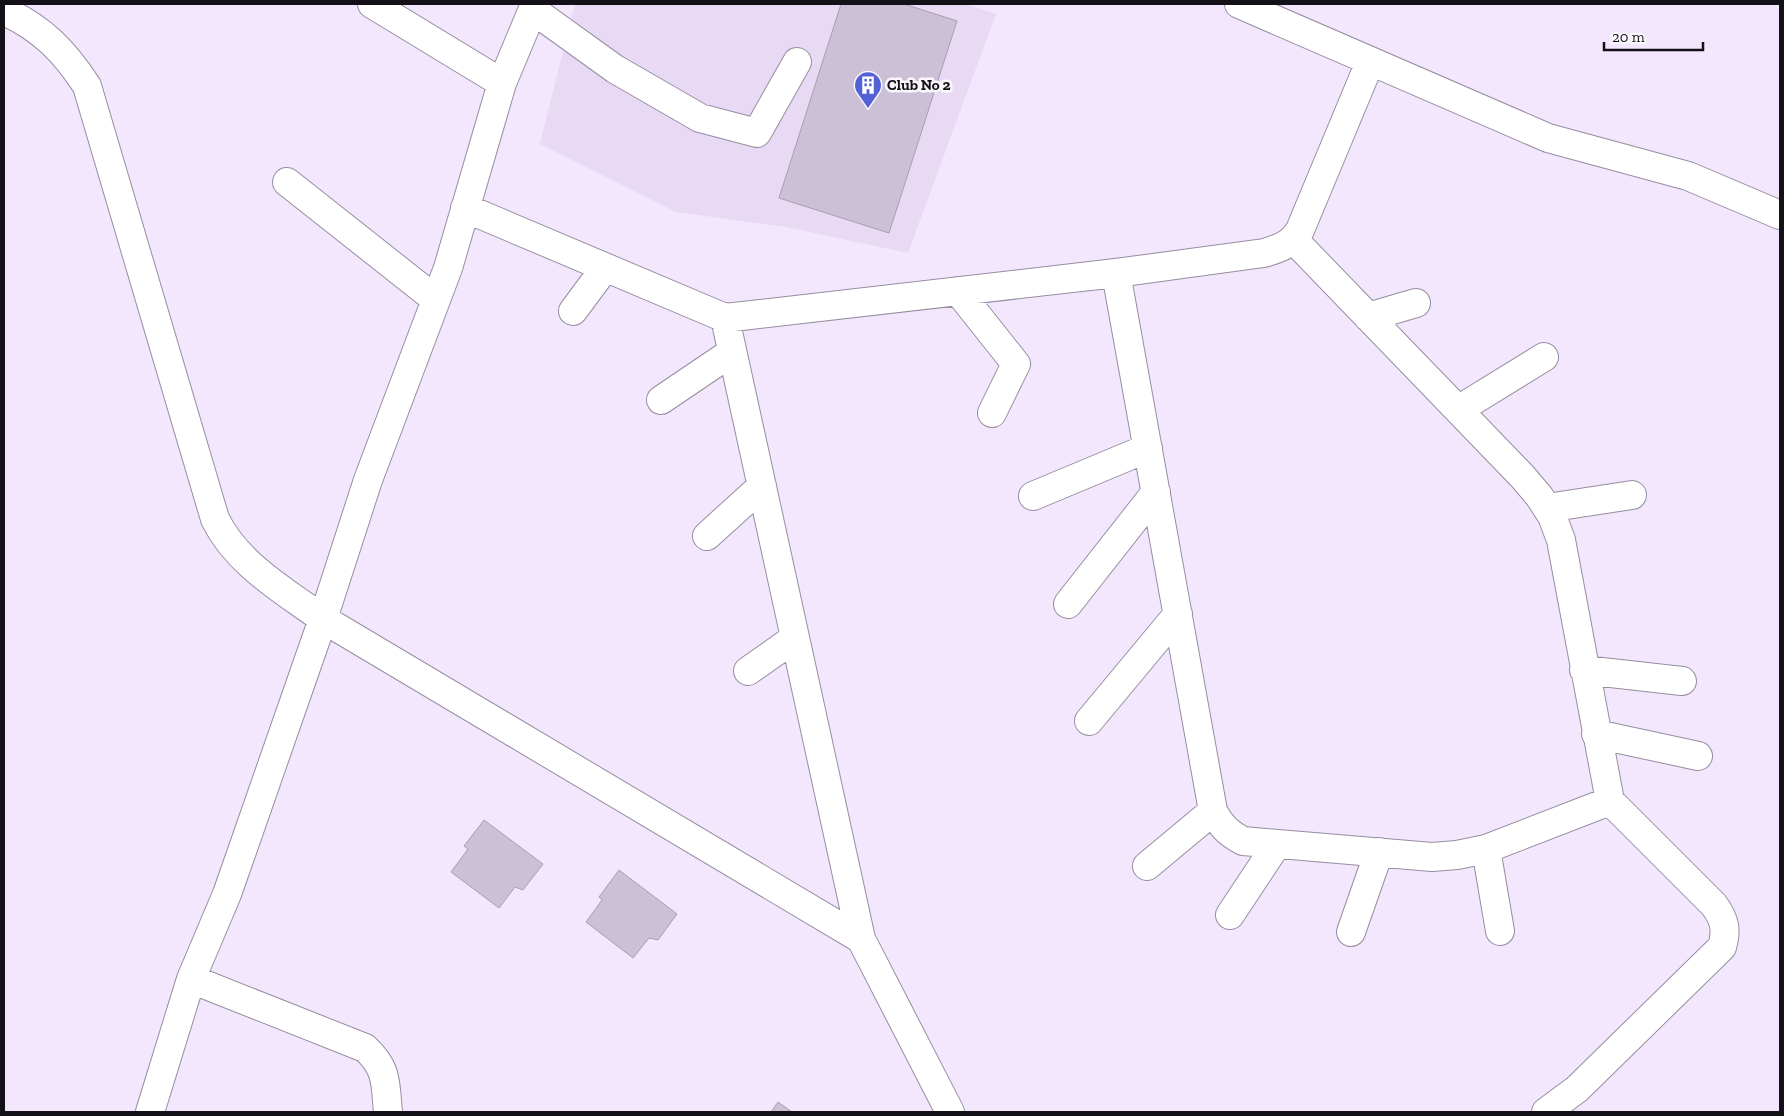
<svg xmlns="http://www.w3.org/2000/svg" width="1784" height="1116" viewBox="0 0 1784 1116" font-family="'Zilla Slab',serif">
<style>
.built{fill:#e8daf5}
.building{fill:#cbc0d5;stroke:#a89db1}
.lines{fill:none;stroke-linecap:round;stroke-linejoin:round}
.minor-casing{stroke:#978da0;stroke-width:30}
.minor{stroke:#fff;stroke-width:28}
.labels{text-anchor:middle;stroke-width:5;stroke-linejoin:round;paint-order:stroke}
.poi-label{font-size:15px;font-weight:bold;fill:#131017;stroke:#faf8fc;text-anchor:start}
</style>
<rect width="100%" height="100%" fill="#f2e7fc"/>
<!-- built -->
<path class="built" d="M575 4H966L996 14 908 253 786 227 676 212 540 144Z"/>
<!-- building -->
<path class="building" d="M841 4H904L957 21 889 233 779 198Z
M484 820 543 864 523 890 515 887 499 908 451 872 468 849 464 846Z
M619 870 677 914 658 940 649 938 633 958 586 922 602 900 599 897Z
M778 1102 792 1112H771Z"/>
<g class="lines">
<!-- minor casing -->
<g class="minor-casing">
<path id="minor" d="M372 4 502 83
M1239 4 1548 138 1688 176 1780 215
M533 10 615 69 700 118 757 133 797 62
M4 11C42 28 65 52 87 86L215 519C237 564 283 590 323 619L861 939
M287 182 435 299
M465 208 725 318 1116 273 1264 253C1280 248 1291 245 1300 230L1370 62
M1294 240 1522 476 1539 496 1552 516 1561 540 1610 801 1714 905C1725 920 1727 930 1722 947L1577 1089 1546 1112
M1116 273 1213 811C1221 826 1228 833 1243 841L1432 857 1457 855 1486 849 1610 801
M958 291 1016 364 992 413
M573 311 605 268
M1368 317 1416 303
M725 318 861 939 950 1112
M661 400 732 352
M1458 410 1544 357
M1033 496 1148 448
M1547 508 1632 495
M707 536 762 486
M1068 604 1156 492
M1584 670 1682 681
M748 671 795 638
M1089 721 1178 614
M1596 734 1698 756
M1486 849 1500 931
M1147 866 1213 811
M1230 915 1277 844
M1351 932 1379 852
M191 979 365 1048C388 1069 385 1083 388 1112
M150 1112 191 979 227 894 323 619 368 480 448 268 502 83 535 4"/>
</g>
<!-- minor -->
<use href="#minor" class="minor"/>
</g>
<!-- icons -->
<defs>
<g id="building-pin" transform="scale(1.4375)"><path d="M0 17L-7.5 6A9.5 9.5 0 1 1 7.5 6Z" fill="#5460d6" stroke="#faf8fc"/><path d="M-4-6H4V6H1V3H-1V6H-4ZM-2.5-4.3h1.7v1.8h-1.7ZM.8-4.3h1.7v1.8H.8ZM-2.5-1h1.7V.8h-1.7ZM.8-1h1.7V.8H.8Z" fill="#fff"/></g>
</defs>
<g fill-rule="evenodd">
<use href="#building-pin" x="868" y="85"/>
</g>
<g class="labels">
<!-- poi labels -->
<g class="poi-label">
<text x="887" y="90">Club No 2</text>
</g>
</g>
<!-- border -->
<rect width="1784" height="1116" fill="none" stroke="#131017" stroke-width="10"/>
<!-- scale -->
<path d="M1604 42v8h99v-8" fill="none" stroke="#131017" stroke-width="2.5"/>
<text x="1612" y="42" font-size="15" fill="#131017" stroke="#faf8fc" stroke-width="4" paint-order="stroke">20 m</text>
</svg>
